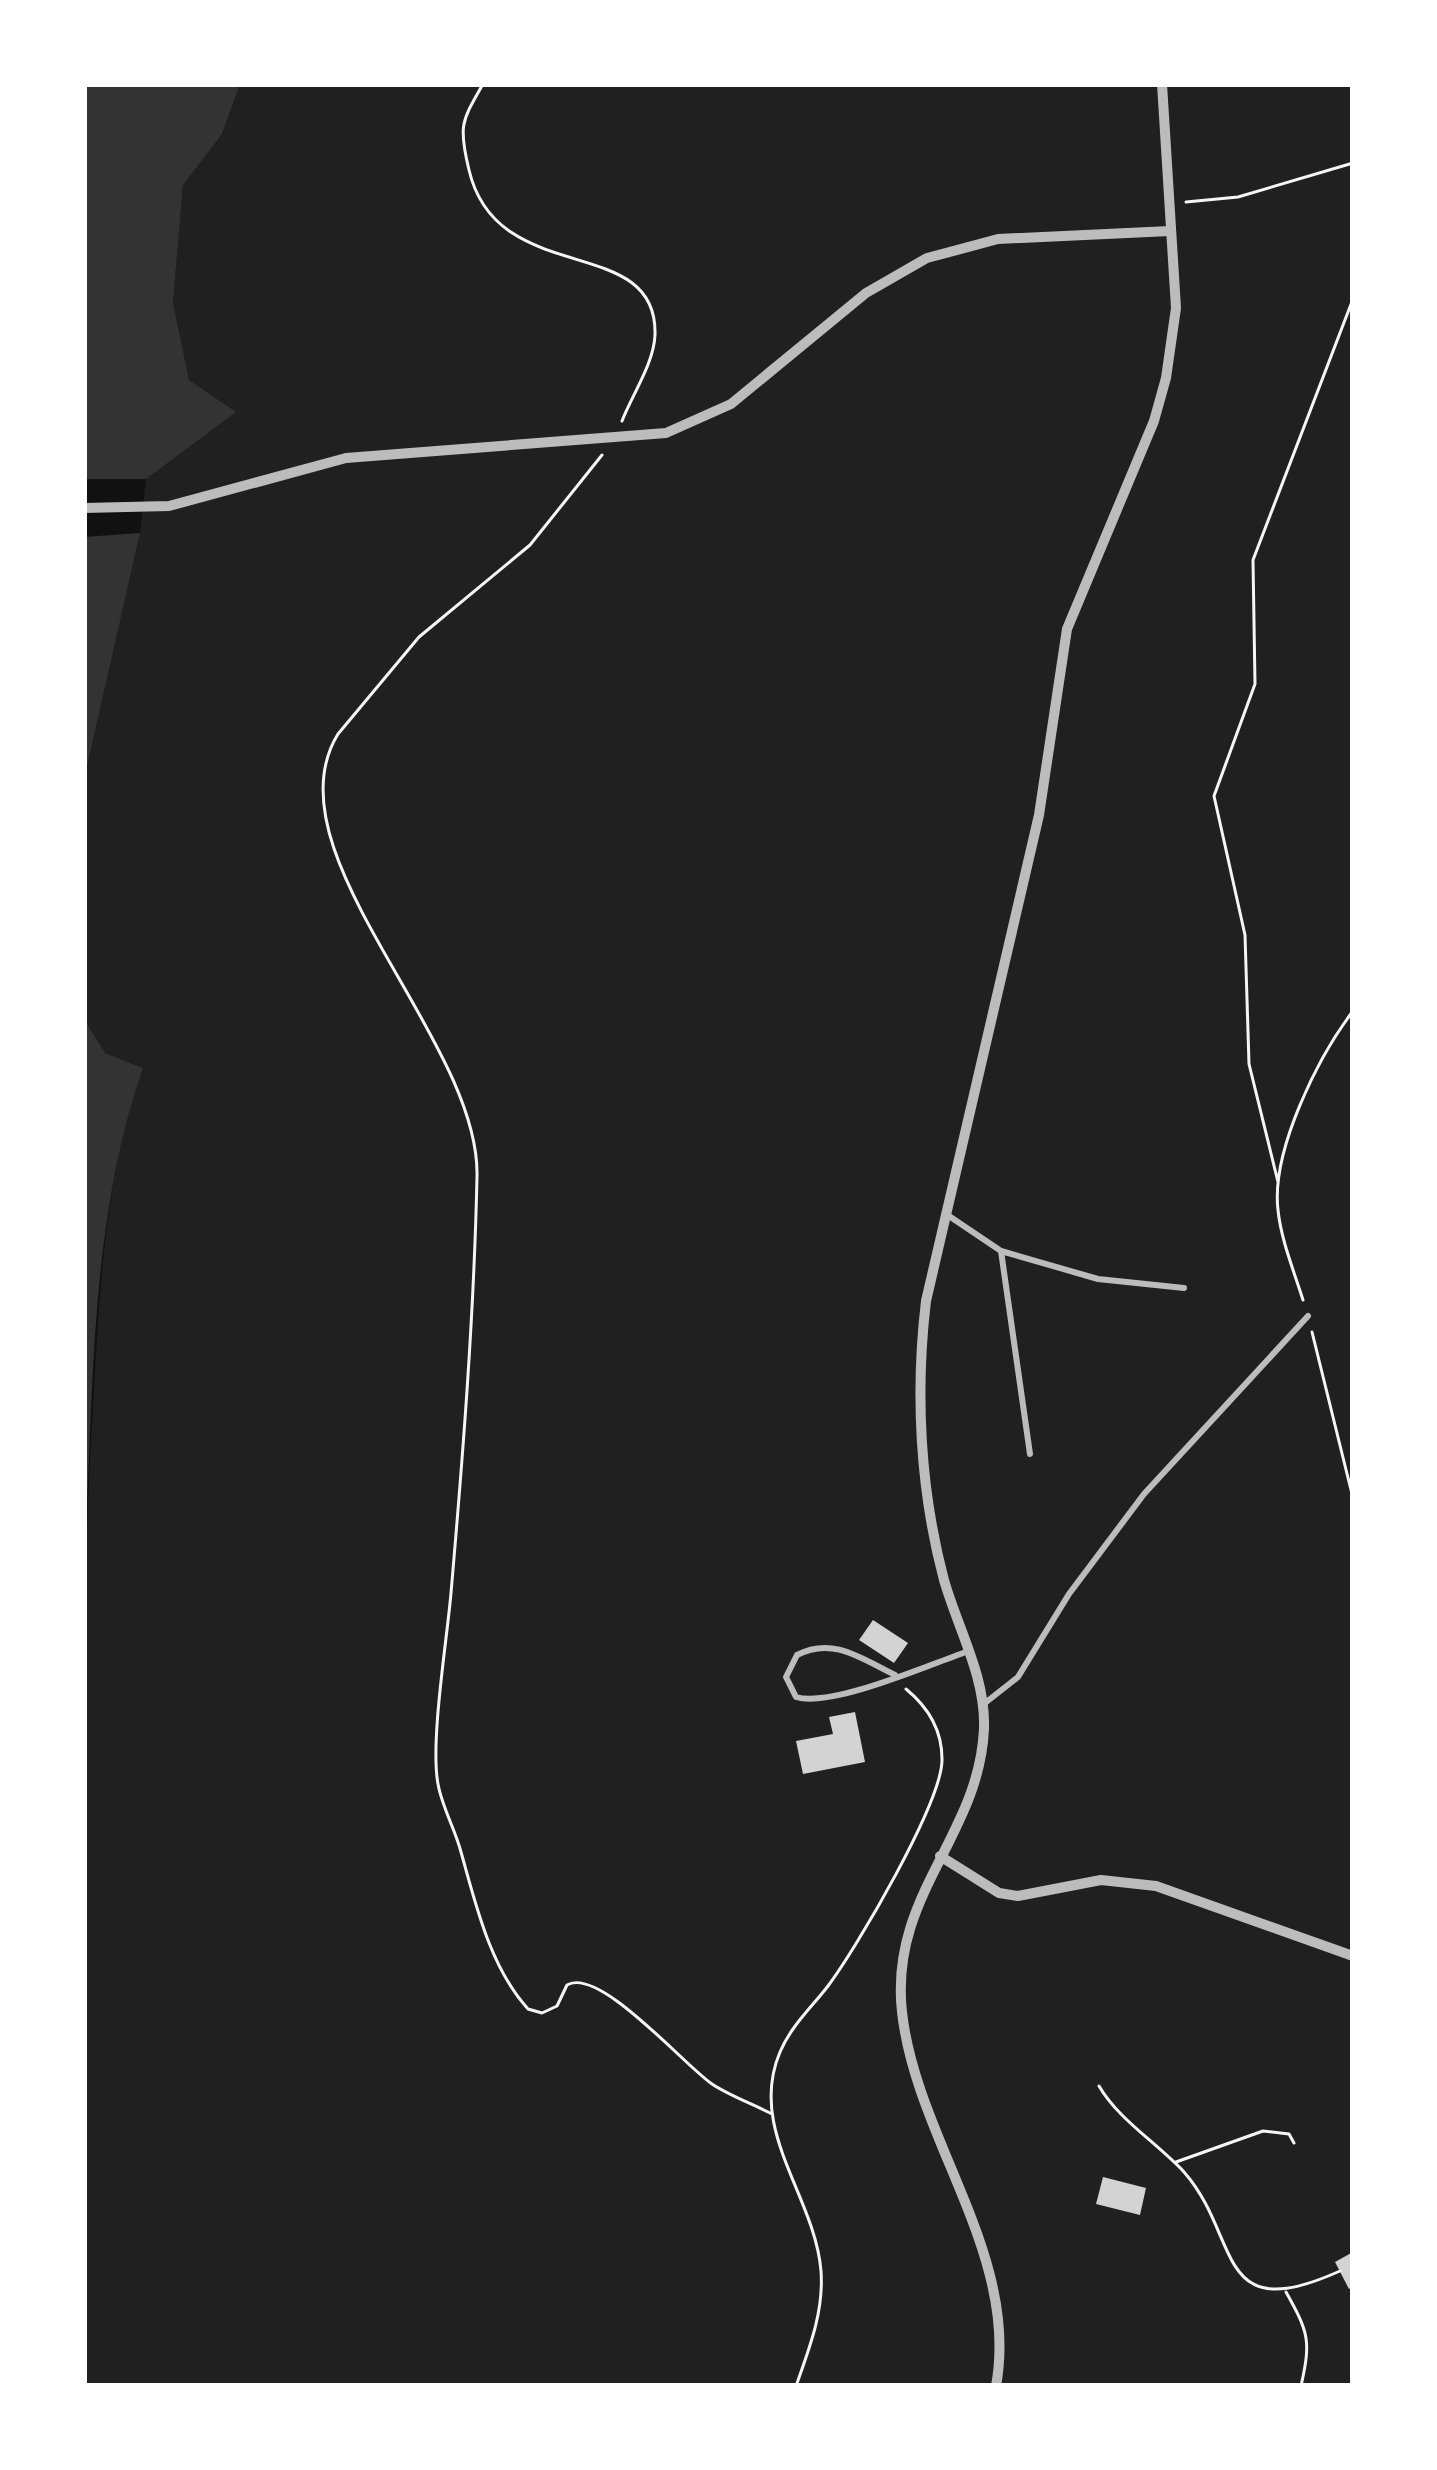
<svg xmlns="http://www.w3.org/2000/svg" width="1437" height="2470" viewBox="0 0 1437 2470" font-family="Poppins,sans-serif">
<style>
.green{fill:#202020}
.water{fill:#333}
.building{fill:#d3d3d3}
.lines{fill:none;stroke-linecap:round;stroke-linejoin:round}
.path{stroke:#f5f5f5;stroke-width:3}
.service{stroke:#bcbcbc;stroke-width:6}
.minor{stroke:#bcbcbc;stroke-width:10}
</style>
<rect width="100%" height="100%" fill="#111"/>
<!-- green -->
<path class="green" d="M240 84H1353V2386H84C84 2072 73 1756 91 1443 99 1315 100 1190 143 1068L105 1053 84 1019V780L140 533 146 479 235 412 189 380 173 302 183 184 222 134Z"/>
<!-- water -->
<path class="water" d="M84 84H240L222 134 183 185 173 302 189 380 236 412 146 479H84Z
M140 533 84 780V537Z
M84 1019 105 1053 143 1068C88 1226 94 1400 84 1566Z"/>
<!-- building -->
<path class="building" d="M873 1620 908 1643 894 1663 859 1640Z
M855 1712 865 1762 803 1774 796 1741 833 1734 829 1717Z
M1103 2177 1146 2188 1140 2215 1096 2204Z
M1353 2252V2287L1349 2289 1335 2262Z"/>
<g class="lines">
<!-- path -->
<path class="path" d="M483 84C462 121 458 125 469 170 497 290 658 231 655 335 654 363 632 395 622 421
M1186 202 1238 197 1353 163
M602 455 530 545 419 637 338 734C265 852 480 1038 477 1176 474 1316 463 1454 451 1593 447 1640 430 1742 438 1784 442 1807 455 1829 461 1852 476 1905 490 1967 528 2009L542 2013 557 2006 567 1985C599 1966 684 2065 712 2084 730 2096 753 2104 772 2114
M1278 1182 1249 1064 1245 935 1214 796 1255 684 1253 560 1353 299
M1303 1300C1294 1271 1281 1240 1278 1210 1271 1151 1318 1057 1353 1011
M1312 1332 1353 1498
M1099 2086C1118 2119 1157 2143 1184 2172 1242 2238 1213 2328 1340 2271
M1176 2162 1263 2131 1289 2134 1294 2143
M1286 2292C1309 2333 1311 2341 1301 2386
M796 2386C809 2349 824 2312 821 2271 815 2196 747 2130 780 2052 791 2026 811 2008 828 1986 856 1949 943 1801 942 1759 942 1730 928 1707 906 1689"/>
<!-- service -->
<path class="service" d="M946 1214 1001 1251 1098 1279 1184 1288
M1001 1251 1030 1454
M895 1675C862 1659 833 1636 797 1655L786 1677 796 1697C832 1708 930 1664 969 1651
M985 1703 1018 1677 1069 1594 1144 1494 1308 1316"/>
<!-- minor -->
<path class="minor" d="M84 508 169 506 346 458 666 433 731 404 866 293 927 258 998 239 1170 231
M940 1856 999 1893 1018 1896 1101 1880 1156 1886 1353 1956
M996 2386C1020 2255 916 2139 902 2012 889 1895 979 1837 984 1729 986 1677 958 1629 944 1580 920 1490 915 1393 926 1301L1039 815 1067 629 1154 421 1166 378 1176 308 1162 84"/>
</g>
<!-- border -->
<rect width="1437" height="2470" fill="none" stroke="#ffffff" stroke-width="174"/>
</svg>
